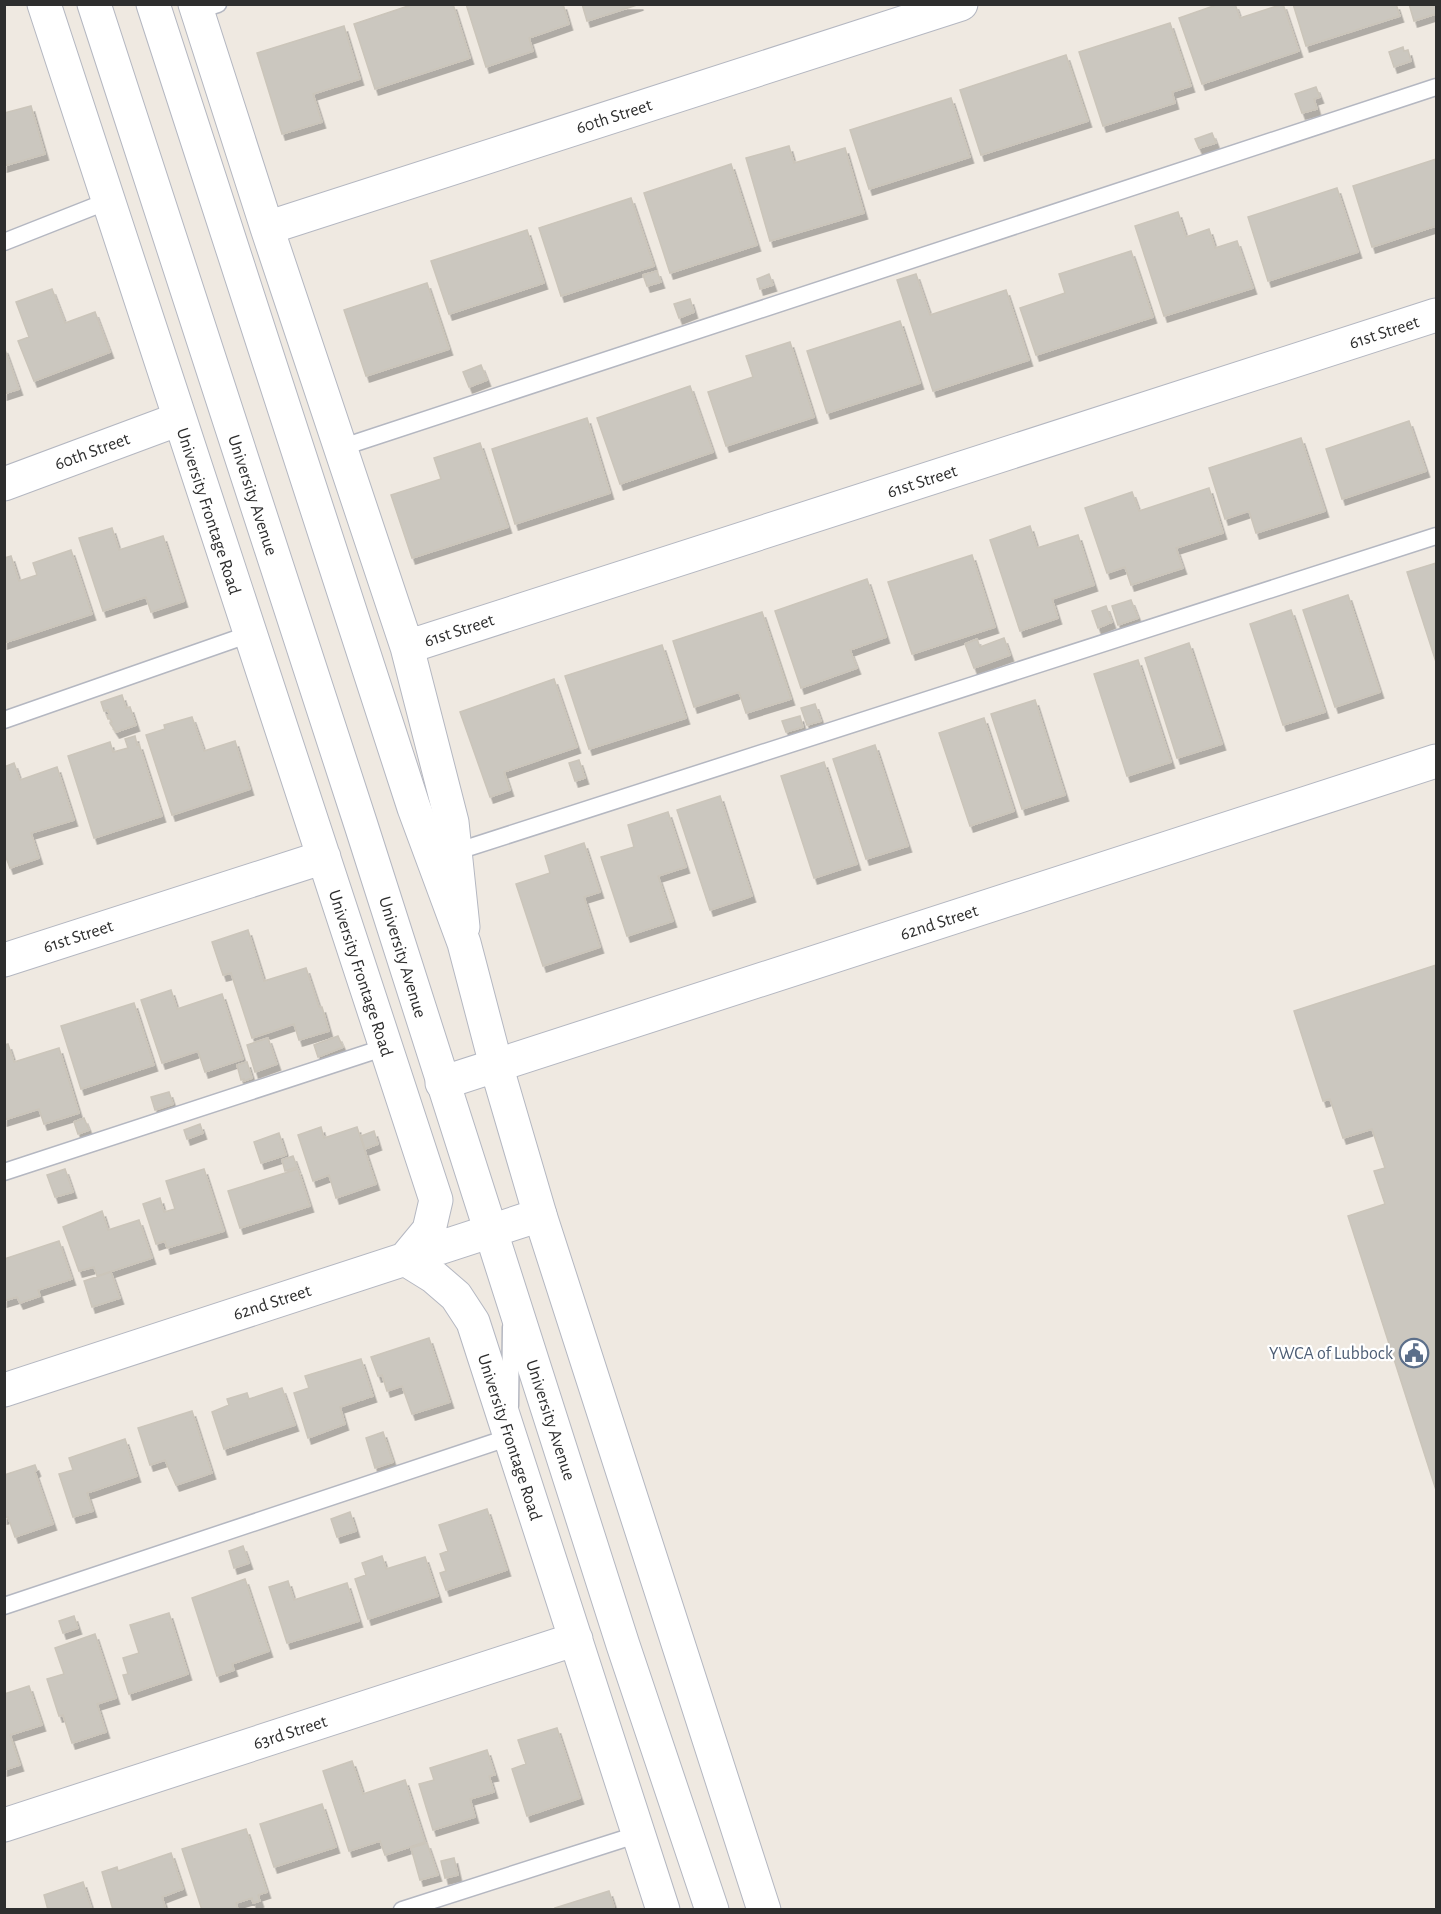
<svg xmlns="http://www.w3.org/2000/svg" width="1441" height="1914" viewBox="0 0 1441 1914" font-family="'Alegreya Sans',sans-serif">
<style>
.building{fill:#cbc7bf;stroke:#cbc5ba;stroke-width:1.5;filter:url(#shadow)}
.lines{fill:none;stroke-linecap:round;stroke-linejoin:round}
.lane-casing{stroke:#b4b7c1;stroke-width:19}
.street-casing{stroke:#b4b7c1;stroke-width:35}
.secondary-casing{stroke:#b4b7c1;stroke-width:35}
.lane{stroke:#fff;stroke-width:16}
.street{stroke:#fff;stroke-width:33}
.secondary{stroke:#fff;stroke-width:33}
.labels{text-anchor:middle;stroke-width:4.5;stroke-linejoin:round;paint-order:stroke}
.street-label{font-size:18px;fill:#2e2e2e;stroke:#fff}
.service-label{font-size:18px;fill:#4e5e75;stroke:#fff;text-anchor:end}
</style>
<defs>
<filter id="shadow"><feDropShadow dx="3.5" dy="6" stdDeviation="0" flood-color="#0004"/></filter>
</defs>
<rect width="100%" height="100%" fill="#efe9e1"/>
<!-- building -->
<path class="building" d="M414 4H453L470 58 375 89 354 24Z
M466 4H563L569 24 529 38 533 51 486 67Z
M582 4H640L587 21Z
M1219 4H1235L1240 18 1283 4 1299 51 1202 84 1179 18Z
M1293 4H1396L1400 16 1306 46Z
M1409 4H1436V14L1414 21Z
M1170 23 1191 86 1172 92 1175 103 1103 126 1079 52Z
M344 26 360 79 313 94 322 122 282 134 257 53Z
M1403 47 1404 51 1408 50 1411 61 1394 67 1389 52Z
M1066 55 1088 121 981 155 960 90Z
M1316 87 1320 97 1314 99 1317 109 1302 113 1295 94Z
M951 98 970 157 869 189 850 130Z
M31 106 45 154 4 166V113Z
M1212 133 1216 143 1199 148 1195 139Z
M789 146 794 163 845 148 864 213 770 241 746 158Z
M1436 159V226L1372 247 1353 186Z
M731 164 757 245 670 273 644 193Z
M1337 188 1358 252 1268 281 1248 217Z
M631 198 654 266 561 296 539 228Z
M1178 212 1186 237 1209 229 1215 248 1237 241 1253 288 1164 316 1135 226Z
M527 230 544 283 449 314 431 261Z
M1131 251 1153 317 1036 355 1020 308 1065 293 1059 274Z
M657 271 661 282 647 286 643 275Z
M769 274 773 285 760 289 757 279Z
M916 274 930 315 1006 290 1029 360 933 391 897 280Z
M427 283 449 349 366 376 344 310Z
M52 289 65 323 95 312 110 352 34 381 18 341 29 337 16 302Z
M690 299 694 312 679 318 674 304Z
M900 321 920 383 827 413 807 351Z
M790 342 814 417 726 446 708 392 753 377 746 356Z
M4 347 19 389 4 394Z
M481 365 487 380 469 387 463 372Z
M690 386 713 452 620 484 597 418Z
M587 418 610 493 515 524 492 449Z
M1409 421 1426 471 1342 499 1326 449Z
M1301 438 1325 511 1256 533 1249 511 1225 519 1209 468Z
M480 443 508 527 412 558 391 495 441 479 434 458Z
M1209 488 1223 533 1176 548 1183 568 1131 585 1125 567 1107 573 1085 508 1132 492 1139 511Z
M1030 526 1037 548 1078 535 1094 585 1052 599 1058 618 1020 631 990 540Z
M112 528 119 550 163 536 184 601 151 612 146 597 103 611 79 538Z
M71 550 92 614 4 643V558L11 556 19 581 37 575 33 563Z
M972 555 995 627 912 654 888 582Z
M1436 563V662L1407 572Z
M867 579 886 637 850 650 857 668 801 688 775 611Z
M1348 595 1380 692 1335 707 1303 610Z
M1131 600 1138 618 1118 625 1112 606Z
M1106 606 1112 622 1098 628 1092 611Z
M1291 610 1325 712 1283 725 1250 624Z
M762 612 791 699 746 713 739 692 694 707 673 641Z
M1004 638 1010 655 974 668 965 644 977 639 980 647Z
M1189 643 1222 744 1177 758 1145 658Z
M662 645 686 718 589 749 565 676Z
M1138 660 1171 762 1127 776 1094 674Z
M554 679 577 747 504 772 510 790 490 797 460 712Z
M122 695 126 708 130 707 136 725 116 732 110 723 112 722 110 719H108L107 715 109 714 108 710 104 711 101 702Z
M1035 700 1065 795 1022 809 991 714Z
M815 704 821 721 807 725 801 708Z
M800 716 803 727 786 732 782 721Z
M192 717 204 751 235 741 250 789 172 815 146 735 165 729 164 725Z
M984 718 1014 811 970 826 939 733Z
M135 736 137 745 139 744 162 816 94 838 68 756 110 742 113 752 128 748 125 739Z
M875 745 908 846 866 859 833 759Z
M579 760 585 778 575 781 569 763Z
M824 762 857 864 814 878 781 776Z
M14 763 20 780 57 767 74 820 31 833 39 858 10 868 4 852V767Z
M720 796 752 896 710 910 677 810Z
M668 812 686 867 658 876 673 921 627 936 601 857 634 847 628 825Z
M584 843 600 892 584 897 600 947 543 966 516 884 550 873 545 856Z
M248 930 264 981 306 968 319 1007H322L329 1031 299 1040 294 1024 252 1038 231 973 223 975 212 942Z
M1436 965V1490L1348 1216 1385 1204 1374 1171 1385 1168 1372 1129 1343 1138 1330 1099 1323 1101 1294 1011Z
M171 990 177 1009 222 994 243 1059 205 1072 198 1051 162 1063 141 1000Z
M134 1003 154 1065 81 1089 61 1026Z
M338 1036 343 1047 318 1057 314 1045Z
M268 1038 277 1064 255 1072 247 1045Z
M8 1044 14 1062 59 1048 79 1113 44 1124 39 1109 4 1120V1045Z
M247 1062 252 1078 244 1081V1079L241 1080 237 1065Z
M169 1092 173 1104 155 1110 151 1097Z
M84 1118 89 1130 78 1134 74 1122Z
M200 1124 203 1133 187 1139 184 1130Z
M321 1127 324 1138 357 1127 376 1184 336 1198 329 1175 313 1181 298 1135Z
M374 1131 378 1144 365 1149 361 1136Z
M279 1133 286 1155 261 1163 254 1142Z
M293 1156 297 1167 285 1171 282 1160Z
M65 1169 73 1192 55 1197 47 1175Z
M204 1169 224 1231 167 1248 165 1241 156 1244 143 1204 160 1198 164 1212 175 1209 166 1181Z
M298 1169 310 1206 240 1228 228 1191Z
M102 1211 108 1230 139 1220 152 1258 97 1276 94 1267 79 1271 63 1227Z
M59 1241 72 1279 38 1290 40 1296 20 1303 17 1297 4 1301V1259Z
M111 1272 120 1298 92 1307 84 1281Z
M429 1338 450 1402 412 1414 402 1386 387 1391 382 1375 378 1376 371 1357Z
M361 1359 373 1396 340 1407 345 1424 308 1438 294 1393 309 1388 305 1376Z
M282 1388 295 1425 224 1449 212 1412 229 1405 227 1399 247 1393 249 1399Z
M192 1411 212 1473 176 1485 165 1460 150 1465 138 1428Z
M383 1432 393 1462 375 1468 366 1438Z
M125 1439 137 1476 87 1493 93 1511 73 1517 59 1474 73 1470 69 1458Z
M35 1465 37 1470 35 1472 53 1524 15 1537 8 1517 4 1518V1475Z
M487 1509 507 1570 446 1590 440 1573 446 1571 440 1554 448 1551 439 1525Z
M350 1512 356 1531 337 1537 331 1519Z
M243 1546 249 1563 234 1568 229 1551Z
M382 1556 386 1569 425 1557 438 1596 368 1619 355 1579 366 1575 362 1563Z
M245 1579 269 1651 232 1664 234 1670 217 1676 192 1598Z
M288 1581 294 1600 347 1583 359 1621 287 1643 269 1587Z
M169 1613 188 1674 129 1694 123 1675 128 1674 123 1658 139 1653 130 1625Z
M74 1616 78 1628 63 1633 59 1621Z
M95 1634 116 1698 97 1704 106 1732 72 1743 63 1715 59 1716 47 1679 64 1674 55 1648Z
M29 1686 42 1725 10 1735 20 1765 4 1770V1694Z
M557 1728 580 1798 527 1816 512 1769 526 1764 518 1740Z
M487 1750 495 1775 489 1776 494 1792 470 1799 475 1817 433 1830 419 1784 434 1780 430 1768Z
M352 1761 363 1794 405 1780 425 1842 385 1855 380 1841 349 1851 323 1771Z
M322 1804 336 1847 274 1867 260 1824Z
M246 1829 267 1892 258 1895 260 1901 253 1903 252 1898 236 1903 238 1910H202L182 1849Z
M427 1843 438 1875 420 1880 411 1848Z
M171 1853 183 1889 162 1897 166 1910H113L102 1872 117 1867 118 1871Z
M454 1858 458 1875 445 1878 441 1861Z
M83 1882 92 1910H48L44 1895Z
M609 1891 615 1910H556L555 1908Z"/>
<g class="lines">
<!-- lane casing -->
<g class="lane-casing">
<path id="lane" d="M197 11 218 4
M4 242 108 201
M340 448 1436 87
M4 720 250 634
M455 852 1436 536
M4 1172 386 1047
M510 1406 511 1327
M4 1606 510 1437V1432
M402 1910 639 1834"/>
</g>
<!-- street casing -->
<g class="street-casing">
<path id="street" d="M44 4 436 1200 429 1230 405 1259 434 1277 456 1296 473 1322 663 1910
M195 4 267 228 407 647 452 822 463 927
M267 228 961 4
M4 484 179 419
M407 647 1436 315
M4 960 324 857
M442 1083 1436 761
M4 1390 540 1215
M4 1825 576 1639"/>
</g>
<!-- secondary casing -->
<g class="secondary-casing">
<path id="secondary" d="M94 4 361 825 623 1645 712 1910
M153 4 414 808 464 943 496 1065 540 1215 764 1910"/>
</g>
<!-- lane -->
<use href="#lane" class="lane"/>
<!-- street -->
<use href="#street" class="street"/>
<!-- secondary -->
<use href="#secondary" class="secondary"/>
</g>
<!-- icons -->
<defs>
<g id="civic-ring" transform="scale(1.5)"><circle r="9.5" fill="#fff" stroke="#5c6f8a" stroke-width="1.5"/><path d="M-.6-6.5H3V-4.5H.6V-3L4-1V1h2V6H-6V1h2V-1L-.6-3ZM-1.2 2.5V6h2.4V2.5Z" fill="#5c6f8a"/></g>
</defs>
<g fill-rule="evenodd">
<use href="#civic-ring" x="1414" y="1353"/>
</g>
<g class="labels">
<!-- street labels -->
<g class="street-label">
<text transform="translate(614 116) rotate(-18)" y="6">60th Street</text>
<text transform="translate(1384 332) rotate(-18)" y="6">61st Street</text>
<text transform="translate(92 451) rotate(-20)" y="6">60th Street</text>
<text transform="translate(922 481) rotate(-18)" y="6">61st Street</text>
<text transform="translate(253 495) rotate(72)" y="6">University Avenue</text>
<text transform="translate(209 511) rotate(72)" y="6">University Frontage Road</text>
<text transform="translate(459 630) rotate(-18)" y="6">61st Street</text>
<text transform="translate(939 922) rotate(-18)" y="6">62nd Street</text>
<text transform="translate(78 936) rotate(-18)" y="6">61st Street</text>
<text transform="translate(403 957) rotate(73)" y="6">University Avenue</text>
<text transform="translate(361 973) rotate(72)" y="6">University Frontage Road</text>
<text transform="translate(272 1302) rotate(-18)" y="6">62nd Street</text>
<text transform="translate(551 1420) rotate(72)" y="6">University Avenue</text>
<text transform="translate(510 1437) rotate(72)" y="6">University Frontage Road</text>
<text transform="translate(290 1732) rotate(-18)" y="6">63rd Street</text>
</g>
<!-- service labels -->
<g class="service-label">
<text x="1393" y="1359">YWCA of Lubbock</text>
</g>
</g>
<!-- border -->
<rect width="1441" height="1914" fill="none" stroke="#2e2e2e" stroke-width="12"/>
</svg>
